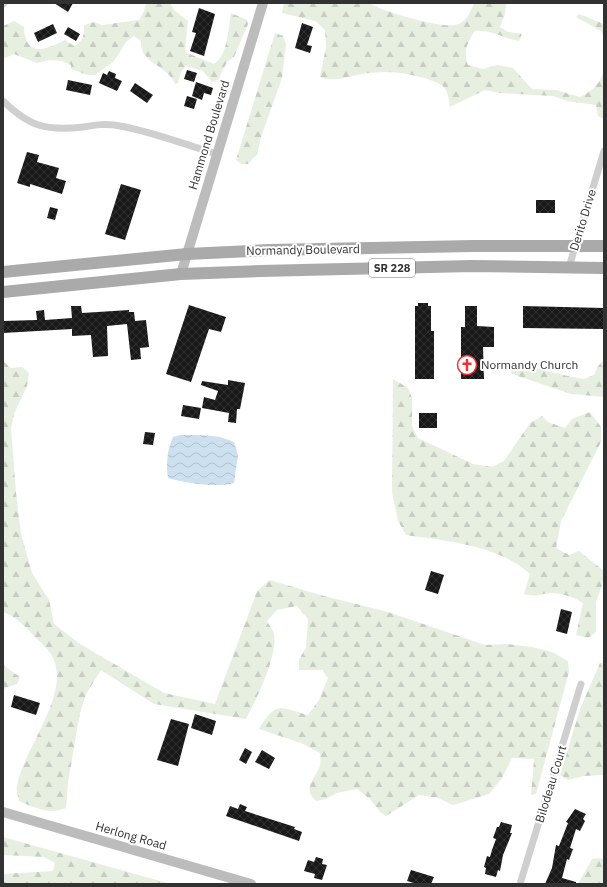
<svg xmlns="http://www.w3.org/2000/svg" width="607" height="887" viewBox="0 0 607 887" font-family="'IBM Plex Sans',sans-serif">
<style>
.forest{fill:url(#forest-firs)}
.water{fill:url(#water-waves)}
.building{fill:url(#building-cross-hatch)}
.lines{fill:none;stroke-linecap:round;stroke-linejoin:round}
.street{stroke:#cfcfcf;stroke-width:7}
.secondary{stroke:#bcbcbc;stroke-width:10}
.primary{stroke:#aaa;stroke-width:12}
.labels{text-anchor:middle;stroke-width:4;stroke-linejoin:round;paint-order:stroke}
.shield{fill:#fff;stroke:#707070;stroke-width:1}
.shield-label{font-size:11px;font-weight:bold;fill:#323232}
.street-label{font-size:12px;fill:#323232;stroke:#fff}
.poi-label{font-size:12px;fill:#323232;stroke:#fff;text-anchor:start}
</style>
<defs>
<pattern id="forest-firs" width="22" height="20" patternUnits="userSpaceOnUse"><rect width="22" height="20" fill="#e7efe1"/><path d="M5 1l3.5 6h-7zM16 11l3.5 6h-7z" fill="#c7cdc2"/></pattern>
<pattern id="water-waves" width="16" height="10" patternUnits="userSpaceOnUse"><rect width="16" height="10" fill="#cde0ef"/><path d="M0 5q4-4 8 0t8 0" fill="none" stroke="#b0c1cd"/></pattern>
<pattern id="building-cross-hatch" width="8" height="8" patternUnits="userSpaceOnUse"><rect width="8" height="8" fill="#191919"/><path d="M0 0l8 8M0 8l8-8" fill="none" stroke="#323232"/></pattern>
</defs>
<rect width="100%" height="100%" fill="#fff"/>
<!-- forest -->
<path class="forest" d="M146 3H170L174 10 188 21 185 52 214 64C228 55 228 29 231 13L247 20 248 24 234 57 227 62 218 80 212 82 203 71 186 66 181 72 178 83 175 84C168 65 139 63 141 41L134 36 127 41 114 61 95 75H87L71 69V65L62 61 49 60 37 63 14 54 3 59V26L14 21 24 27C25 57 45 51 65 40L74 46C84 41 84 35 84 25L94 22 102 25 139 20 144 11Z
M284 3 371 4C385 12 439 28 455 25 466 23 470 13 474 3H502L506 4 505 14 500 27 508 32 522 34 519 41C504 39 491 29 475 31 467 42 463 52 468 65L483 69 497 65 513 68 532 89 556 90 580 97C592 91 600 84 604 71V119L598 116 596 105 567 101 553 96 501 93 485 90 450 107C447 84 444 85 424 78 412 75 400 72 387 72 377 72 366 73 356 75 344 78 332 82 320 77L326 47 325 30 315 21 282 13Z
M579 14 604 24V38L601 31 576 17Z
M275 33 283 36 286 44 282 78 261 137 257 154 248 164H241L236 160Z
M604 360V397L571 394 512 374 510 369 513 366 522 365 572 377 584 379 594 375 598 366Z
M3 361 11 368 22 367 29 373 27 386 14 414 11 429 16 493 21 534 32 573 49 600 54 624 80 644 164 693 215 704 257 591 270 580 320 595 388 612 485 645 505 644 532 647 552 652 568 661 569 672 536 794 531 795 534 759 512 758 502 778 489 794 453 805 438 798 419 795 386 816 380 812 371 800 357 789 337 793 326 799 316 801C302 788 314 781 320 766 321 762 320 757 320 753L301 743 259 729C276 701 279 707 308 715L319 700 328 678 323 670H299V660L306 647 308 619 297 606 277 610 267 621C269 625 273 630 274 634 278 656 256 700 246 719L154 704 101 670 86 694 80 713 68 782 66 808C49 815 35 808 19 801 18 796 16 790 17 786 23 748 74 692 51 654 47 648 41 643 36 638 28 629 16 616 3 612Z
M393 379 408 388 412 398V426L418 438 473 464 492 467 504 461 530 423 542 416 548 422 565 428 572 419 590 412 601 427V442L561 521 556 548 569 555 579 551 604 571 602 586 596 602V632L588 638 576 635 583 603C574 597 564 594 553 593 540 593 539 598 524 594L530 574C499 545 445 541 406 535L398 521 392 492Z
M600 663H604V775L584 776 568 780 560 775 580 709Z
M3 665 20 677 17 684 5 688 3 692Z
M3 837 171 884H3V874L53 871 55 863 44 857 3 855Z
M600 858 604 859V884H578L592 859Z"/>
<!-- water -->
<path class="water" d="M180 435C197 435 218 434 234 442L238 455 234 483C219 488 183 483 168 478 166 464 167 450 173 437Z"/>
<!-- building -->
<path class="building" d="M54 3H73L68 12Z
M199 8 215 14 204 56 190 51 196 33 192 32Z
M302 23 313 27 307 45 312 46 310 53 295 48Z
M53 24 57 33 38 42 34 33Z
M68 27 80 34 76 41 64 34Z
M187 70 197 73 194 82 184 79Z
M109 71 116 74 115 78 122 81 117 91 99 83 103 73 107 75Z
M68 80 92 85 90 95 66 90Z
M196 82 213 88 211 95 204 93 202 100 192 96Z
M135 83 153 95 147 103 130 91Z
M187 96 197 99 194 109 184 106Z
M27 152 39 155 37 162 59 168 56 178 66 181 62 194 30 184V187L17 183Z
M121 184 141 190 125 240 105 234Z
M536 200H555V213H536Z
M50 207 58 209 55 220 47 218Z
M418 303H428V306H431V331H434V379H415V306H418Z
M189 305 226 317 221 332 209 329 191 382 166 374Z
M71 306H81L82 313 129 310V312H134L135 321 146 320 149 347 140 348 141 359 131 360 127 324 107 326 108 356 93 357 91 335 72 336V329L3 333V321L37 320 36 311 44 310 45 320 72 318Z
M465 306H477V326L494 327V347H483L484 379H461V327H465Z
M523 306 604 308V329L523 328Z
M228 380 245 383 240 409H237L236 423 228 422 229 413 202 408 204 397 215 400 218 391 201 385 202 381 228 385Z
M183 405 201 408 199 419 181 416Z
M419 413H437V428H419Z
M145 432 155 433 153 445 143 444Z
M431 571 444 575 438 594 425 590Z
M561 609 572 612 567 634 556 631Z
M14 695 40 703 36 715 11 707Z
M195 714 216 721 212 735 191 728Z
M171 719 189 724 178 766 157 760Z
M245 748 252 752 246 764 239 760Z
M262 750 275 758 269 769 255 762Z
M240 804 247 807 245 811 295 827 294 829 302 832 299 841 226 816 230 806 238 809Z
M575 809 586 814 583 819 585 821 580 831 576 829 570 848 573 849 569 860 567 859 562 878 576 882V884H545L552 868 556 845 559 846 568 823 566 822Z
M501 822 512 825 510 833H512L503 855 500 871 498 870 496 877 485 874 486 868 484 867 487 856 490 857 492 850 496 839 493 838 497 827H499Z
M316 857 323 859 322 864 327 865 322 880 314 878 315 874 304 871 308 860 314 862Z
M411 870 434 877 431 884H417L407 881Z"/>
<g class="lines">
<!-- street -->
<path class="street" d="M3 4 4 3
M3 101C30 127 46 131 83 127 95 125 107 123 120 126 150 131 186 145 217 154
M569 267 604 151
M520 884 581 684"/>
<!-- secondary -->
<path class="secondary" d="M181 274 263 3
M3 812 251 884"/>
<!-- primary -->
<path class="primary" d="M3 272 187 254 269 250 473 246H604
M3 292 181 274 260 271 472 266 604 268"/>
</g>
<!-- icons -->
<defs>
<g id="church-ring" transform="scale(1)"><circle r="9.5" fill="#fff" stroke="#ed3033" stroke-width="1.5"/><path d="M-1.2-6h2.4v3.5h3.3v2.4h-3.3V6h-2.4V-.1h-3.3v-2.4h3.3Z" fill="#ed3033"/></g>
</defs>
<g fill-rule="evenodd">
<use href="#church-ring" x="467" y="365"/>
</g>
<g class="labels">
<!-- shield labels -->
<rect class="shield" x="369" y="259" width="46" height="18" rx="3"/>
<g class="shield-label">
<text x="392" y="272">SR 228</text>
</g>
<!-- street labels -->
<g class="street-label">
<text transform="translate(209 135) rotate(-73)" y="4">Hammond Boulevard</text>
<text transform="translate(583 220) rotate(-73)" y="4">Derito Drive</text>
<text transform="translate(303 250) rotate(-1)" y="4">Normandy Boulevard</text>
<text transform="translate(551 784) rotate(-73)" y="4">Bilodeau Court</text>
<text transform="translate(131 836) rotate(16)" y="4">Herlong Road</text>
</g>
<!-- poi labels -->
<g class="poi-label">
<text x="481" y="369">Normandy Church</text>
</g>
</g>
<!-- border -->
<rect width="607" height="887" fill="none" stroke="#323232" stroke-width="8"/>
</svg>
